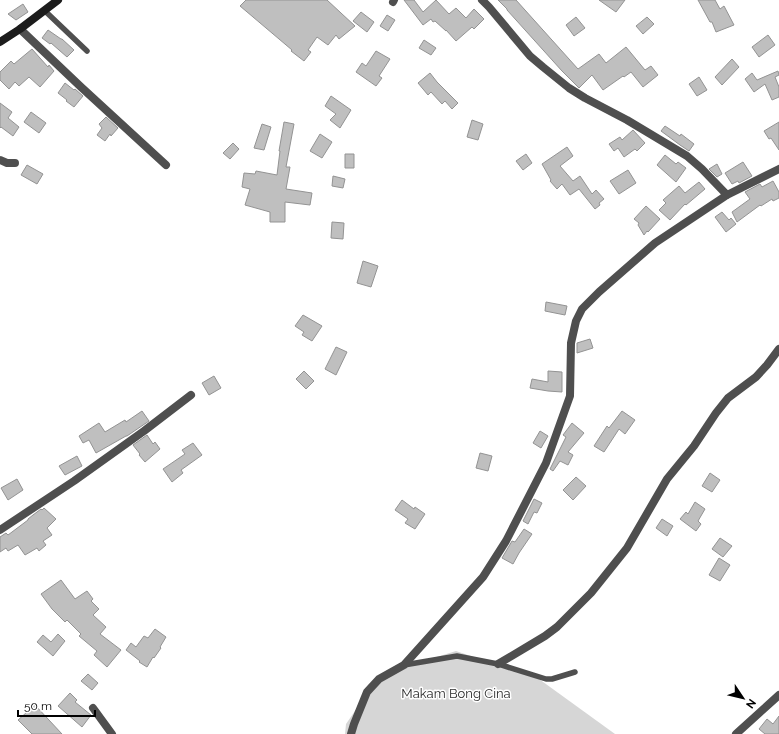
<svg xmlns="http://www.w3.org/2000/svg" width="779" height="734" viewBox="0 0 779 734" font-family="Raleway,sans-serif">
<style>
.green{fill:#d6d6d6}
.building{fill:#bfbfbf;stroke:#939393}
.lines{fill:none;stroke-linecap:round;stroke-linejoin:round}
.lane{stroke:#4f4f4f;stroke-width:5.5}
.street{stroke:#4f4f4f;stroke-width:8}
.secondary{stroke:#1c1c1c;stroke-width:8}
.labels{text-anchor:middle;stroke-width:3;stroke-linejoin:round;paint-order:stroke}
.park-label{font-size:13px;fill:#2d2d2d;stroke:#fff}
</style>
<rect width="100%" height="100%" fill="#fff"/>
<!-- green -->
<path class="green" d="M456 651 539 679 615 734H345L346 724 379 676 401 668Z"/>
<!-- building -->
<path class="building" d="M246 0H327L355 26 339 39 336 35 328 45 317 37 308 50 311 52 304 61 291 51 292 50 240 6Z
M404 0H414L423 12 436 0 449 14 456 8 466 18 474 9 484 19 474 29 472 27 456 41 446 30V31L435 21 433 22 431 19 423 25Z
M498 0H516L578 69 599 54 606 63 626 47 645 70 651 66 658 75 643 87 631 72 624 77 623 76 603 90 592 75 579 88 562 71 507 10V9Z
M599 0H625L616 12Z
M698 0H715L720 9 724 6 734 25 716 32 712 22H710Z
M23 4 28 12 16 20 8 14Z
M361 12 374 22 367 32 353 21Z
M387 15 395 20 388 31 380 26Z
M576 17 585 28 574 36 566 25Z
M647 17 654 24 643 34 636 26Z
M48 30 61 39H62L74 50 67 57 51 43 50 44 42 38Z
M768 35 775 45 759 57 752 47Z
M424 40 436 48 431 55 419 48Z
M32 49 48 67 49 65 54 71 40 87 29 77 19 86 15 82 9 89 0 80V72L11 61 14 64Z
M376 51 390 59 379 76 382 78 376 86 356 72 362 63 366 66Z
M732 59 739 67 722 85 715 77Z
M778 71 779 75 775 77 779 87V97L772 100 765 84 754 92 745 79 752 73 757 80Z
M430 73 437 82 458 103 452 109 445 101 442 104 431 92 428 95 418 83Z
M699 77 707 90 697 96 689 84Z
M65 83 74 90 75 89 83 96 74 107 66 101 67 100 58 93Z
M331 96 351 110 340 128 330 120 336 114 325 106Z
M0 103 12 112 8 118 19 127 13 136 1 127 0 128Z
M31 112 46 123 39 133 24 122Z
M106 117 118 128 111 136 110 134 105 141 97 135 102 128 99 124Z
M472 120 483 124 478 140 467 137Z
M284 122 294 124 286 167H290L286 189 312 193 310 205 285 202V222H270V212L245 205 250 189 242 187 244 173 255 174 256 171 277 175 280 151H279Z
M779 122V150L771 138 769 139 764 131Z
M262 124 271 127 264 150 254 148Z
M665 126 680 136 681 134 694 144 689 151 680 145 661 131Z
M633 130 645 143 637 151 635 149 624 157 618 148 614 151 609 144 620 137 622 140Z
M320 134 332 142 322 158 310 151Z
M233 143 239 149 230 159 223 153Z
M567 147 573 156 560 166 573 181 580 176 592 194 596 190 604 199 599 203 600 205 595 209 579 189 570 195 562 184 557 189 550 181 551 180 542 164Z
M345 154H354V168H345Z
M526 154 532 163 523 170 516 161Z
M665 155 676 164 678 162 686 168 676 182 657 165Z
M743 162 752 176 739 183 738 181 732 184 725 173Z
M717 164 722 174 717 177 709 169Z
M27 165 43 174 37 184 21 175Z
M628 170 636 183 619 194 610 181Z
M333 176 345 179 343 188 332 186Z
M773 181 779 192V198L773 201 772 199 761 206 760 205 737 222 732 212 750 199 745 192 760 184 762 187Z
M699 182 705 189 686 205 685 204 670 220 659 210 666 203 663 200 679 186 685 193Z
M646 206 660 219 648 232 647 231 644 235 638 225 639 223 634 219Z
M722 212 729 220 731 218 736 224 726 232 715 217Z
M332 222 344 223 343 239 331 238Z
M363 261 378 266 371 287 357 283Z
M546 302 567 306 565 315 545 311Z
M303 315 322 326 312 341 302 335 304 332 295 326Z
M590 339 593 348 577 353V343Z
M336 347 347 352 336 375 325 369Z
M304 371 314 381 306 389 296 379Z
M548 371 562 372V392L548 391 530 388 532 379 548 382Z
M214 376 221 388 209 395 202 383Z
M142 411 149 421 127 436H126L96 453 89 440 83 443 79 436 99 423 105 432 125 420 126 422Z
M622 411 635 420 625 434 619 429 604 452 594 446 607 426 609 428Z
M572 423 584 433 568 452 573 455 568 465 560 461 553 471 550 469 566 437 563 435Z
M540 431 548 436 541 448 533 443Z
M147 435 153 444 155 442 160 449 145 462 139 455 140 454 133 445Z
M193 443 202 455 181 470 183 473 172 482 163 469 185 454 182 450Z
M480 453 492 456 488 471 476 468Z
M77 456 82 466 65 475 59 466Z
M710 473 720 480 712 492 702 486Z
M576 477 586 486 573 500 563 490Z
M17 479 23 490 8 500 1 488Z
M534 499 542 503 537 513 534 512 528 524 523 521Z
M402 500 414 509 415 507 425 514 415 529 405 523 408 519 395 510Z
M695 502 705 509 698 521 701 524 696 531 680 519 686 512 688 514Z
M44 508 56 519 47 528 52 535 43 541 46 545 39 551 37 548 25 555 18 545 8 551 6 548 0 552V537L6 533 8 535 28 520V519L33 515 41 509 42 510Z
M662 519 673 526 667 536 656 528Z
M524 529 532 534 519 553 513 564 502 558 512 541 515 542Z
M720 538 732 546 723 557 712 549Z
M719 558 730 565 720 581 709 575Z
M61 580 75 599 87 591 93 599 91 601 99 609 93 615 106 627 100 634 121 650 107 667 94 655 97 651 79 636 81 634 67 620 65 622 52 609 41 594Z
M155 629 166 637 160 647 161 648 154 658 153 657 147 667 139 662 140 661 126 650 131 643 136 647 144 636 148 638Z
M58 634 65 641 53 656 37 642 43 635 51 642Z
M88 674 98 683 92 690 81 681Z
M70 693 77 700 75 702 91 715 82 727 58 706Z
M35 705 62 734H32L18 720Z
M779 716V734H765L759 729 767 719 773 724Z"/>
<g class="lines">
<!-- lane -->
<path class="lane" d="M45 11 87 51
M404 665 457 656 498 664 546 679H552L575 672"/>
<!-- street -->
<path class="street" d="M482 0 489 7 530 56 543 67 569 88 585 98 627 120 687 156 702 169 727 195
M393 2 394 0
M20 29 81 87 166 165
M0 160 7 163H15
M0 530 74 481 144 431 191 395
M498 664 545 636 557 627 591 593 627 548 667 479 694 446 716 413 728 398 756 377 767 365 779 349
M93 708 112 734
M351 734 354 724 367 692 379 679 404 665 483 577 506 541 546 463 570 396 571 343 576 321 582 309 599 292 655 243 727 195 779 169
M736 734 779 695"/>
<!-- secondary -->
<path class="secondary" d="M0 42 20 29 58 0"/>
</g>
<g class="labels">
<!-- park labels -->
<g class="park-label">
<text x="456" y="698">Makam Bong Cina</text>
</g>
</g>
<!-- north arrow -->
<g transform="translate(743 698) rotate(125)" stroke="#ffffff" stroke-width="3" paint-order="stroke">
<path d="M0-3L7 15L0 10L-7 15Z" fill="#000000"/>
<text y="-6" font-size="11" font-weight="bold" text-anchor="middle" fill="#000000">N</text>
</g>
<!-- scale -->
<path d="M18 710v6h77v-6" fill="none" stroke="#000000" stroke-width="2"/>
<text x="24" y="710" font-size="12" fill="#000000" stroke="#ffffff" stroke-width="3" paint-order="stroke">50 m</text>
</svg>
